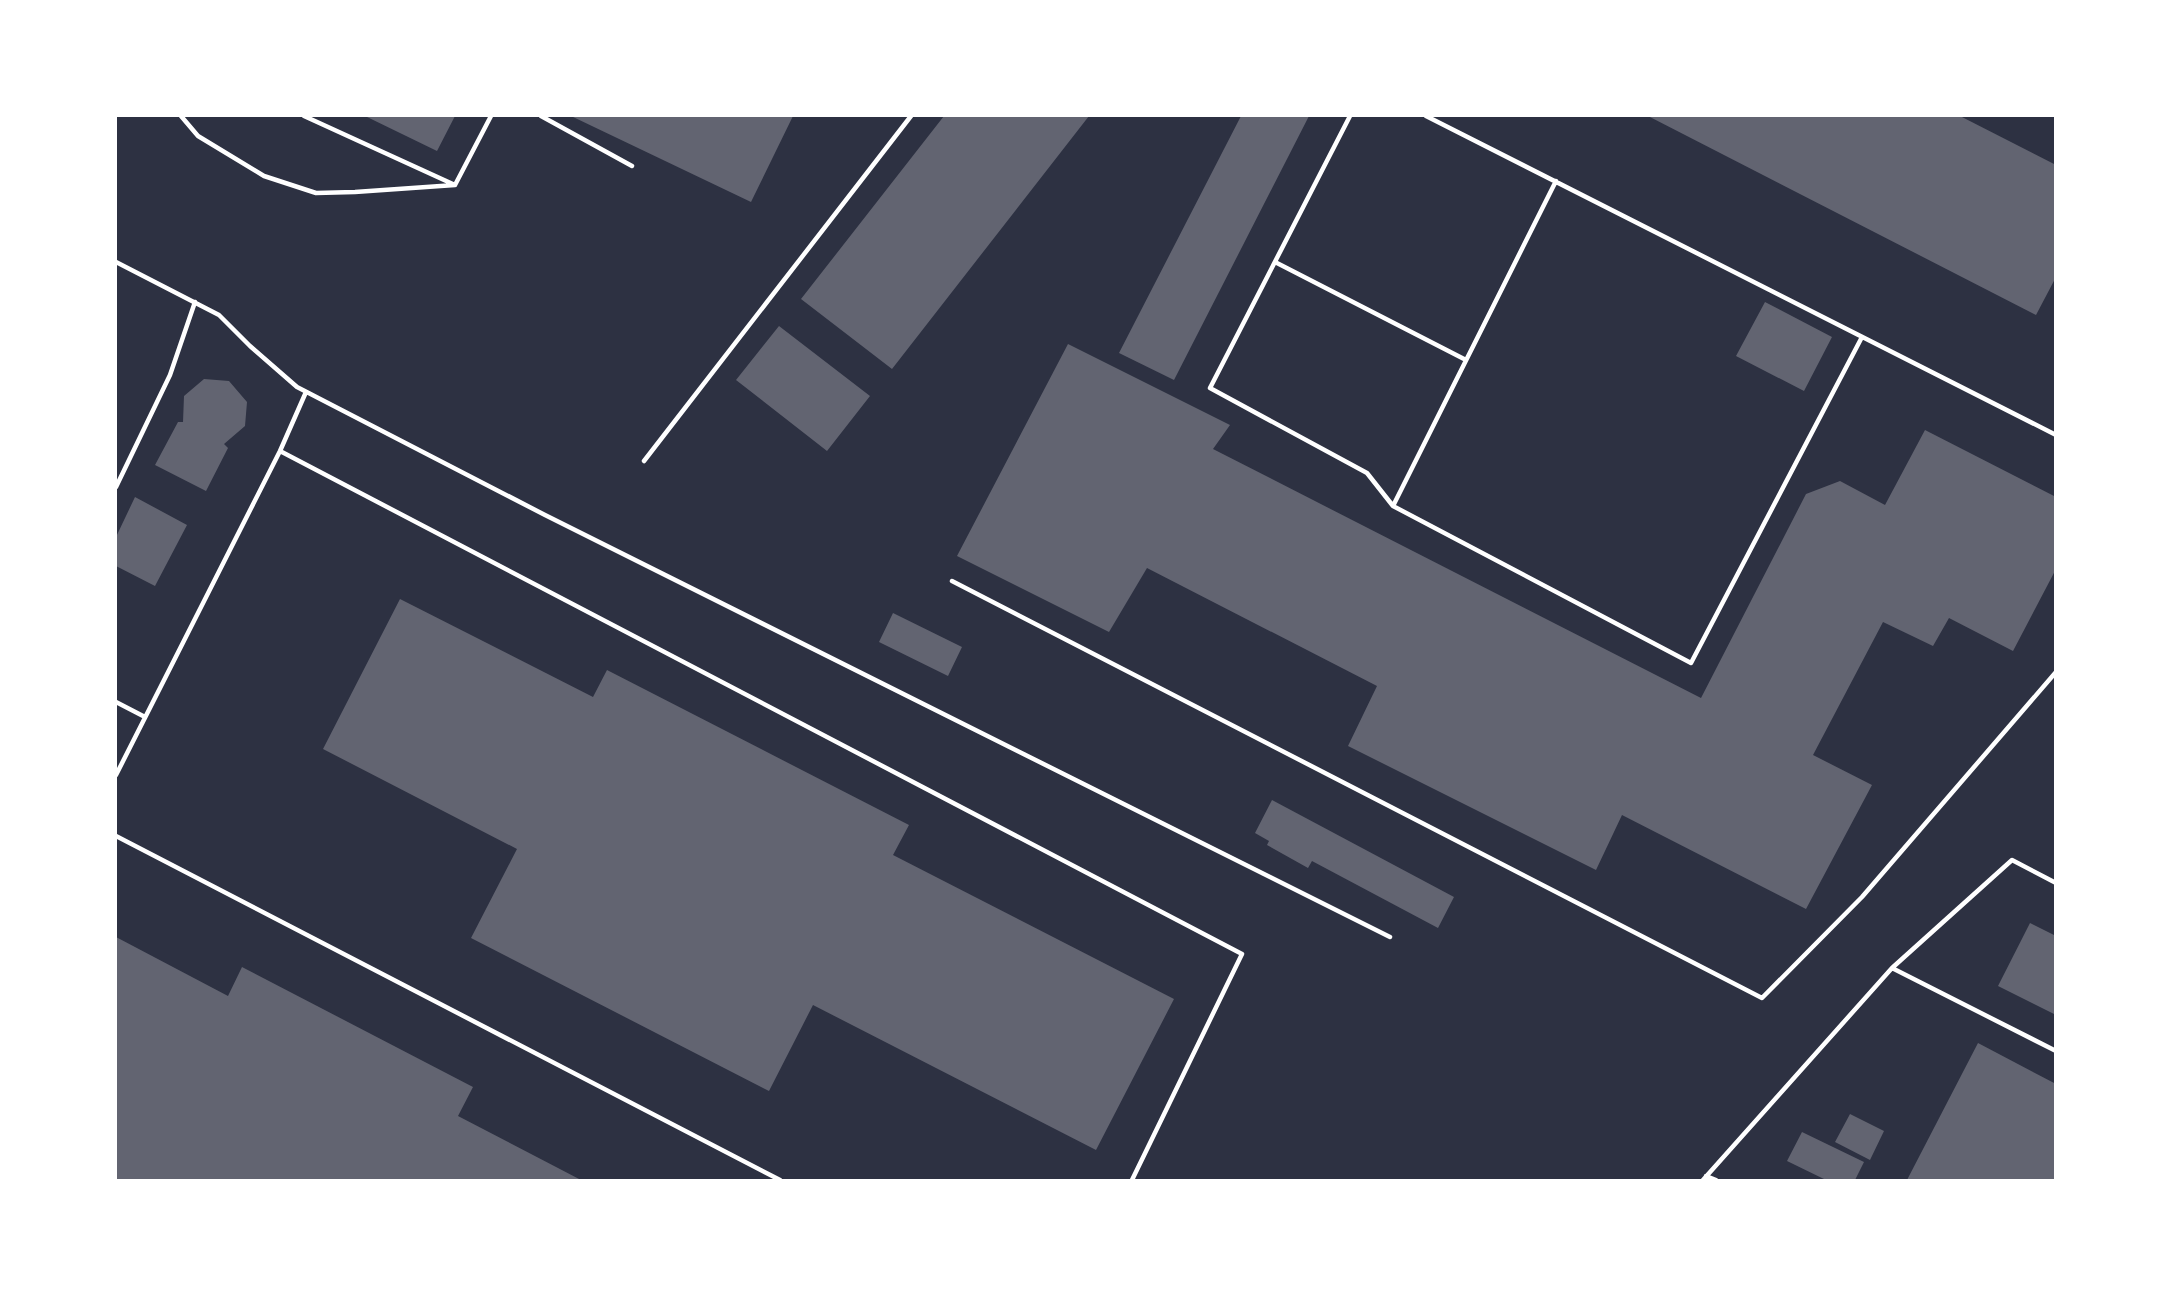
<svg xmlns="http://www.w3.org/2000/svg" width="2171" height="1296" viewBox="0 0 2171 1296" font-family="'Titillium Web',sans-serif">
<style>
.building{fill:#626471}
.lines{fill:none;stroke-linecap:round;stroke-linejoin:round}
.service{stroke:#fff;stroke-width:4.5}
</style>
<rect width="100%" height="100%" fill="#2d3142"/>
<!-- building -->
<path class="building" d="M365 116H455L437 151Z
M571 116H793L751 202Z
M944 116H1089L892 369 801 299Z
M1241 116H1309L1174 380 1119 353Z
M1648 116H1960L2056 165V277L2036 315Z
M1765 302 1832 337 1804 391 1736 356Z
M779 326 870 396 827 451 736 380Z
M1068 344 1230 425 1213 449 1701 698 1806 494 1840 481 1885 505 1925 430 2056 497V569L2013 651 1949 618 1933 646 1883 622 1813 755 1872 785 1806 909 1622 815 1596 870 1348 746 1377 686 1147 568 1109 632 957 556Z
M204 379 229 381 247 402 245 426 224 444 228 448 206 491 155 465 178 422H183L184 396Z
M135 497 187 525 155 586 116 566V537Z
M400 599 593 697 607 670 909 825 893 855 1174 999 1096 1150 813 1005 769 1091 471 938 517 849 323 749Z
M893 613 962 647 948 676 879 642Z
M1272 800 1454 897 1438 928 1312 861 1308 868 1267 845 1269 841 1255 833Z
M2030 923 2056 936V1015L1998 986Z
M116 937 228 996 242 967 473 1087 458 1116 581 1180H116Z
M1978 1043 2056 1084V1180H1907Z
M1850 1114 1884 1131 1870 1160 1835 1142Z
M1802 1132 1864 1162 1855 1180H1826L1787 1161Z"/>
<g class="lines">
<!-- service -->
<path class="service" d="M181 116 198 136 264 176 316 193 355 192 455 185
M304 116 455 185 491 116
M541 116 632 166
M1350 116 1210 388 1367 473 1393 506 1691 663 1862 337
M1426 116 2056 435
M116 262 219 315 250 346 297 387 545 515 1390 937
M1275 262 1466 360
M280 451 1242 954 1132 1180
M644 461 911 116
M116 487 170 375 195 302
M1393 506 1556 181
M952 581 1762 998 1862 897 2056 672
M116 702 145 717
M116 775 280 451 306 392
M116 836 780 1180
M1892 968 2056 1051
M1706 1176 1716 1180
M1703 1180 1892 968 2012 860 2056 883"/>
</g>
<!-- border -->
<rect width="2171" height="1296" fill="none" stroke="#ffffff" stroke-width="234"/>
</svg>
